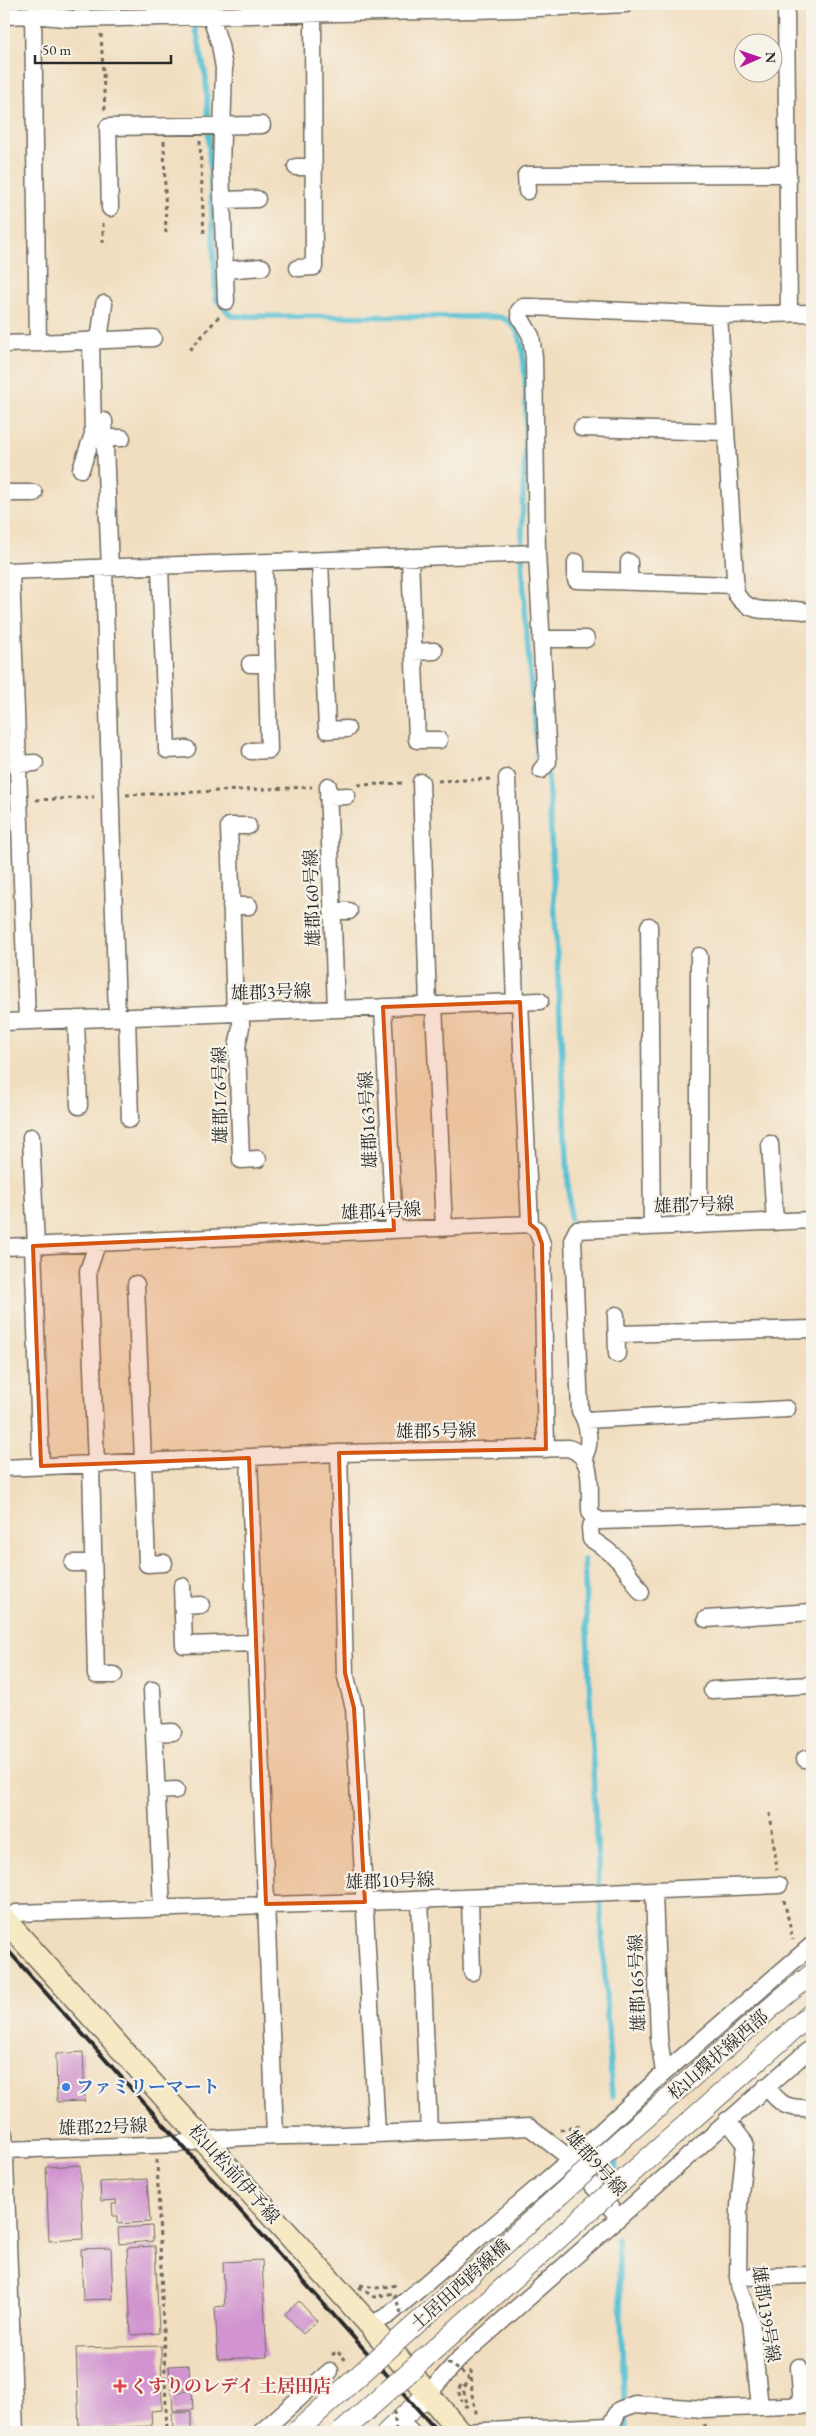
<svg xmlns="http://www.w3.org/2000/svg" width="816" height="2436" viewBox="0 0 816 2436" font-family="'EB Garamond','Noto Serif JP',serif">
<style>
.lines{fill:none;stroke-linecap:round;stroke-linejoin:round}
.stream{stroke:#58c1d4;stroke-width:5.5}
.building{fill:#d194d0}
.minor-casing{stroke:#706a5f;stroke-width:19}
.tertiary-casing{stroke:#706a5f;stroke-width:22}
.secondary-casing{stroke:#706a5f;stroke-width:25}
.path{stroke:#706a5f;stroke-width:3;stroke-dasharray:4 4;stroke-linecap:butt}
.minor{stroke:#fff;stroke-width:16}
.tertiary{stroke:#fff;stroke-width:20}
.secondary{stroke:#f6e9c3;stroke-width:22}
.rail{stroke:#2b2b2b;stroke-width:4}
.tertiary-bridge-casing{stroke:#706a5f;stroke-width:22;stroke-linecap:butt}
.path-bridge{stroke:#706a5f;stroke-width:3;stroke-dasharray:4 4;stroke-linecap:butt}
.tertiary-bridge{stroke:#fff;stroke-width:20}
.marked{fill:#d5540f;fill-opacity:0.2;stroke:#d5540f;stroke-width:4;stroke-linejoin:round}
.shop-dot{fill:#3f7fe0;stroke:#f7f3e8;stroke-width:2}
.health-dot{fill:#e0444e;stroke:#f7f3e8;stroke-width:2}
.labels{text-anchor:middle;stroke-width:4.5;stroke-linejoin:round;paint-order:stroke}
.street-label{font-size:18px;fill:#2b2b2b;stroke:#f7f3e8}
.shop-label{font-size:18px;font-weight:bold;fill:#366cbe;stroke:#f7f3e8;text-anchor:start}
.health-label{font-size:18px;font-weight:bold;fill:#be3a42;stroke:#f7f3e8;text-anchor:start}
</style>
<rect width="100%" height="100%" fill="#f7f3e8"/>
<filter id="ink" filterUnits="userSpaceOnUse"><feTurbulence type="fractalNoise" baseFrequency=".02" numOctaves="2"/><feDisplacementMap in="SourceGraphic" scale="10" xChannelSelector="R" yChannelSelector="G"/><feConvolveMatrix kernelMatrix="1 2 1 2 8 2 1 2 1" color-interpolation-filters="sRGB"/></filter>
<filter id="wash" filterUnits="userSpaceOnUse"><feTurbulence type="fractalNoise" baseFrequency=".0096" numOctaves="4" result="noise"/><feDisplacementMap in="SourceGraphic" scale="20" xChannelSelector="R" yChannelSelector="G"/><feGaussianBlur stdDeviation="1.12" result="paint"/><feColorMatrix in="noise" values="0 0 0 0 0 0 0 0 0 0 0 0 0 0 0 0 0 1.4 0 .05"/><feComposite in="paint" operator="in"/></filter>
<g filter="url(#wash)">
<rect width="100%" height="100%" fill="#f1dec0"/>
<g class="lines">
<!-- stream -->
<path class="stream" d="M196 29 206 78 216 299 232 316 500 317C514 322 520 333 522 348 532 413 521 480 522 545 523 615 532 686 537 756L548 775 570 1219
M584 1560 595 1813 612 2096
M615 2151 616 2180
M618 2239 624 2399
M625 2413 626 2432"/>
</g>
<g id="blocks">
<!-- building -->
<path class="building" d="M83 2052 85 2101 57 2102 56 2054Z
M80 2165 83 2239 49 2241 46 2167Z
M147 2179 150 2222 118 2224V2216H113L112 2204H117L116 2200 101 2201 100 2182Z
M152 2226 153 2241 119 2244 118 2228Z
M155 2246 159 2333 131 2335 127 2248Z
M111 2248 113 2299 83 2300 81 2249Z
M262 2260 267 2357 218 2359 215 2307 225 2306 223 2262Z
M299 2301 317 2321 303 2334 285 2314Z
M161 2346 162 2410 151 2411 152 2426 79 2429 76 2348Z
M189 2365 190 2387 171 2389 169 2366Z
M192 2391 193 2410 173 2411 172 2392Z
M191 2412V2430L173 2431 172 2413Z"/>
</g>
</g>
<g filter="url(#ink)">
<use href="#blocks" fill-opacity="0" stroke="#706a5f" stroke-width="1"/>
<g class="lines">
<!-- minor casing -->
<g class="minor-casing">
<path id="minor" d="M207 4 220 45 224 68 221 168 226 301
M786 4 789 313
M4 16 33 15 74 19 516 9 626 4
M296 167H314
M527 191 526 175 788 174
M222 200 257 199
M110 208 108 127 262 125
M298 268 314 267 313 14
M225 270 262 267
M812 313 719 315 736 594C754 622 784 603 812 613
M99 340 104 304
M38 343 153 338
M4 344 38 343 33 15
M104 421 110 569
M582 428 726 432
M105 438H122
M81 469 93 434 91 340
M4 493H34
M410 557 417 740H439
M320 561 327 730 347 729
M576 562V580L735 585
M160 567 167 750 187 749
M104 569 117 1017
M4 571 537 553
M11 571 27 1021
M629 582V562
M541 639H586
M413 652 434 651
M250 664H266
M251 751 269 750 264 563
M17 764 35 763
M541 770 548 762 537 553 534 357 531 336 520 317 519 311 523 307H531L719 315
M507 778 515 1002
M421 782 428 1005
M328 786 336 1009
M328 797 347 796
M231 906H249
M332 911H349
M649 926 652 1227
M520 1002 530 1224
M434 1005 444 1228
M383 1007 394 1230
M235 1013 229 826H248
M241 1013V1027L237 1047 241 1160 258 1159
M127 1017 130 1119
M76 1019 79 1106
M4 1022 540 1001
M31 1137 36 1246
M770 1144 775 1222
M699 1225V956
M33 1246 41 1466
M4 1247 530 1224 537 1230 542 1244 546 1449
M136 1284 147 1564 164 1563
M616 1315 617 1354
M617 1334 812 1329
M586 1420 787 1409
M339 1453 345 1673 354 1708 377 2134
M584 1456C592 1444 588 1423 580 1411L573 1238 577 1230 812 1220
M249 1458 275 2136
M91 1464 96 1675H114
M96 1464 88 1271 97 1244
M4 1468 339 1453 568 1448C595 1456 589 1486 590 1509L591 1515 600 1521 812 1514
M595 1519 590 1528 591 1539C618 1556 624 1565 641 1592
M73 1563H93
M182 1586 184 1645 256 1643
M183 1606 201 1605
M706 1619 812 1612
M152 1690 162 1908
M712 1690 812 1685
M154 1733 173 1732
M805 1759H812
M157 1791 176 1790
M654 1891 659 2038 664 2073
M470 1898 472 1972
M420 1900 429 2132
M4 1919 16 1913 365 1902 779 1885
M766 2086C781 2106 787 2109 812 2108
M727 2120 745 2143 739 2206 738 2277 740 2291 751 2321 760 2407 812 2405
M4 2134 15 2432
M4 2150 179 2144C233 2135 288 2136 342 2135 405 2133 467 2130 529 2127L571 2159 618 2217
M738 2277 812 2275
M370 2325 389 2315 571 2159 664 2073 812 1945
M799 2367 802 2406
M429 2393 460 2358 812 2047
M400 2422 411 2432
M261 2432 330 2371
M460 2432 611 2426 619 2410 635 2404 703 2409 760 2407"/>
</g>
<!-- tertiary casing -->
<g class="tertiary-casing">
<path id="tertiary" d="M624 2137 783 1997 812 1974
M645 2161 812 2013
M387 2432 429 2393"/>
</g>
<!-- secondary casing -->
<g class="secondary-casing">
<path id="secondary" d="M4 1919 370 2325 460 2432"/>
</g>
<!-- path -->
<path class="path" d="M101 34 105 110
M164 141 166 236
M200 141 204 237
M103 223V243
M190 350 220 315
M438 781 492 779
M358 785 404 783
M126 795 312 787
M36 800 94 797
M770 1813 777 1870
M784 1900 793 1940
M560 2130 581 2126
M157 2160 167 2432
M360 2285 376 2288 398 2285
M332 2355 337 2351 343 2358
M471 2370 472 2395 477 2416
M461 2385 458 2390 462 2402
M464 2406H468L463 2389 470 2374
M704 2424 705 2432"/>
<!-- minor -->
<use href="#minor" class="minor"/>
<!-- tertiary -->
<use href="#tertiary" class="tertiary"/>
<!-- secondary -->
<use href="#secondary" class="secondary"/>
<!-- rail -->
<path class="rail" d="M4 1946 438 2432"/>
<!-- tertiary-bridge casing -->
<g class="tertiary-bridge-casing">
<path id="tertiary-bridge" d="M296 2432 624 2137
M342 2432 645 2161"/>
</g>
<!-- path-bridge -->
<path class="path-bridge" d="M359 2287 374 2297 394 2293 401 2313
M342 2357 347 2363
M447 2363 465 2374
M394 2411 396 2432"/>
<!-- tertiary-bridge -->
<use href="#tertiary-bridge" class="tertiary-bridge"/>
</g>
</g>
<!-- marked area -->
<path class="marked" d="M520 1002 530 1224 537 1230 542 1244 546 1449 339 1453 345 1673 354 1708 365 1902 266 1904 249 1458 41 1466 33 1246 394 1230 383 1007Z"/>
<!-- markers -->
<circle class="shop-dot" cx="66" cy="2087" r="5"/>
<path class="health-dot" d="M117.5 2378.5h5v5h5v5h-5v5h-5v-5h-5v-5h5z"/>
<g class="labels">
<!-- street labels -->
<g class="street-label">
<text transform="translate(312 898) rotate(-92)" y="6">雄郡160号線</text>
<text transform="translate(271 992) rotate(-2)" y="6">雄郡3号線</text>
<text transform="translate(220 1095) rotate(-91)" y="6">雄郡176号線</text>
<text transform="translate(368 1120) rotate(-93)" y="6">雄郡163号線</text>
<text transform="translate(694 1205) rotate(-2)" y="6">雄郡7号線</text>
<text transform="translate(381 1211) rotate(-3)" y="6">雄郡4号線</text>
<text transform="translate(436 1431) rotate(-1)" y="6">雄郡5号線</text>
<text transform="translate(390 1881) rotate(-2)" y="6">雄郡10号線</text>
<text transform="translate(637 1983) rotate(-92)" y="6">雄郡165号線</text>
<text transform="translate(718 2055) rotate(-41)" y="6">松山環状線西部</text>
<text transform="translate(103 2127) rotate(-2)" y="6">雄郡22号線</text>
<text transform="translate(596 2163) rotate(48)" y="6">雄郡9号線</text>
<text transform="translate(234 2174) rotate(48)" y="6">松山松前伊予線</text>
<text transform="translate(460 2285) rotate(-42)" y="6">土居田西跨線橋</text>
<text transform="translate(766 2314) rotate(81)" y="6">雄郡139号線</text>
</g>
<!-- shop labels -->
<g class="shop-label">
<text x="76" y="2093">ファミリーマート</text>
</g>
<!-- health labels -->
<g class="health-label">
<text x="130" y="2392">くすりのレデイ 土居田店</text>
</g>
</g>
<!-- margin -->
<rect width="816" height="2436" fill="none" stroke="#f7f3e8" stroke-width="20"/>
<!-- north arrow -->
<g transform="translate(758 58) rotate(88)"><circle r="24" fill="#f7f3e8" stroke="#a5a39c"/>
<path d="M0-4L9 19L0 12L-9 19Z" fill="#b5179e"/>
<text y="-8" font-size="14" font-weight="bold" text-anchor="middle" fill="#2b2b2b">N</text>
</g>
<!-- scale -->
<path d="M35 55v8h136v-8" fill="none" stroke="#2b2b2b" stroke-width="2.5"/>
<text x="42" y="55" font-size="15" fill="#2b2b2b" stroke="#f7f3e8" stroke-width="4" paint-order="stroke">50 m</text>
</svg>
